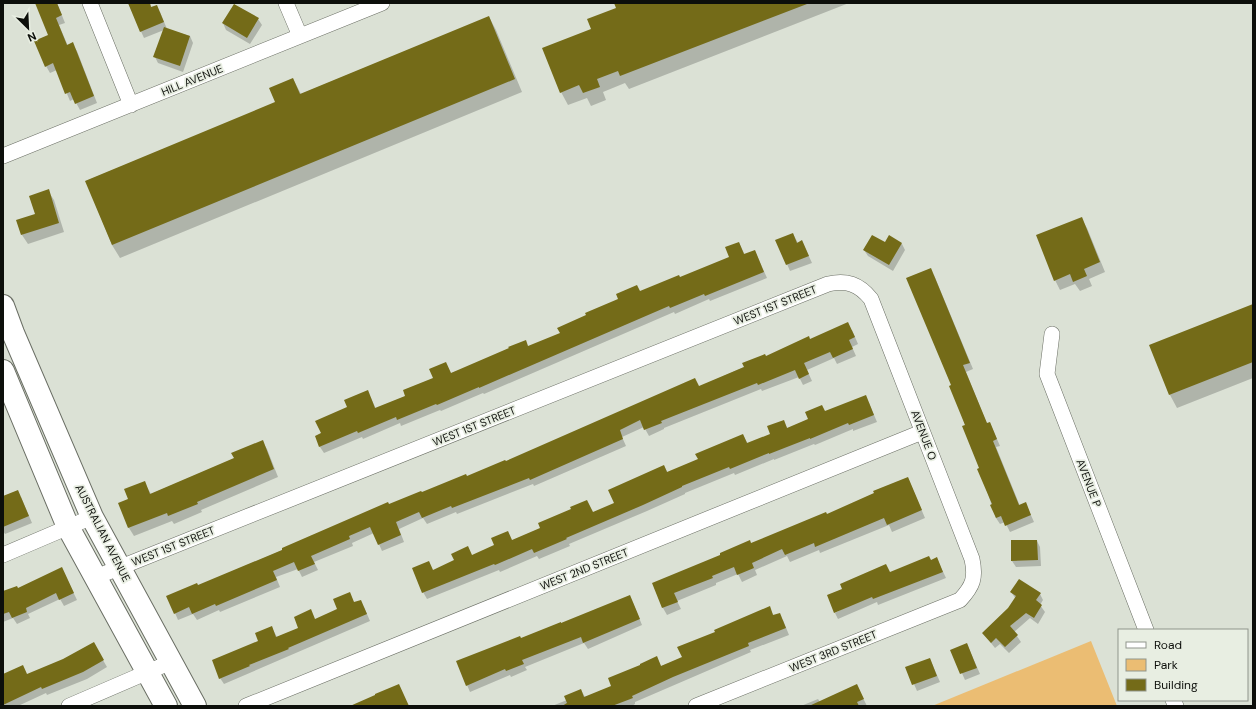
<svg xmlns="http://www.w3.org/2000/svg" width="1256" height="709" viewBox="0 0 1256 709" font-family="'DM Sans',sans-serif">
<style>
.green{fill:#ebbd73}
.shadow{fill:#0003}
.building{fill:#746b18}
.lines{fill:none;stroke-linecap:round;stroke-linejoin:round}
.minor-casing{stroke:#6a6e64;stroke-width:16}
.secondary-casing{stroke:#6a6e64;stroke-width:24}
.minor{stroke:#fff;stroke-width:15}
.secondary{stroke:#fff;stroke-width:22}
.labels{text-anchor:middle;stroke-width:3.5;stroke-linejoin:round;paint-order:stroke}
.street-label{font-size:11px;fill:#0d0f0b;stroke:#e8eee2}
</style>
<rect width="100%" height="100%" fill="#dbe1d5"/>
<!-- green -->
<path class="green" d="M1091 641 1117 706H932Z"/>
<!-- shadow -->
<path class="shadow" d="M36 3H57L65 23 59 25 68 46 72 44 77 51 97 103 80 110 74 99 70 101 57 70 50 73 46 66 50 35Z
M128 3H149L152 8 160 12 167 29 190 36 193 43 183 72 158 63 155 57 164 30 144 38Z
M615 3H849L629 89 625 83 603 92 606 100 591 106 587 98 568 105 561 92 592 29 617 9Z
M489 17 496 30 522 92 120 258 112 245 86 181 276 103 293 79 301 94Z
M258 19 262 25 250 44 226 30 223 23Z
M48 191 54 200 64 232 28 244 22 235 36 214Z
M1081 218 1087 228 1105 272 1089 279 1092 286 1080 291 1075 284 1060 290 1055 280Z
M793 234 798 243 802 241 812 263 790 271 777 241Z
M739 243 745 255 755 251 767 278 710 301 709 299 675 314 674 312 484 394 483 393 441 411 440 410 401 426 400 423 363 439 362 437 324 453 320 447 316 436 322 434 371 398 376 409 406 396 451 373 529 347 561 334 640 292 679 279 731 258Z
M885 244H902L905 250 893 271 868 256 864 250Z
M934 275 973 369 966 372 987 424 990 423 1000 446 996 447 1020 506 1026 504 1034 522 1010 532 1005 522 1000 524 996 518 952 386Z
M1253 305V378L1177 408 1170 395 1151 346Z
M852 330 858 344 852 347 856 356 837 364 834 358 807 370 812 381 803 385 799 377 762 391 761 389 664 428V429L649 436 644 427 622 437 626 446 534 486 533 484 457 514 456 512 427 524 423 518 399 529 404 542 382 551 374 533 352 543 353 546 314 562 318 570 302 577 298 569 276 577 280 587 220 612 219 610 197 620 193 614 178 620 175 613 198 586 388 505 467 477 699 387 766 357 810 340Z
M869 403 877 422 853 431V429L815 445 814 444 774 460V459L735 475 734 473 685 493V494L647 511 569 544 570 546 539 559 537 556 500 572 499 570 427 599 423 592 433 571 512 541 593 513 615 504 664 466 668 473 699 460 743 435 748 444 772 434 783 421 788 429 826 412Z
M262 441 267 449 278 477 201 510 202 512 174 524 172 521 134 536 129 528 120 504 129 500 144 482 151 494 235 459Z
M908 478 925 518 892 532 889 525 820 553 819 550 790 562 787 556 755 570 757 575 742 582 738 574 716 583V585L677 601 681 609 667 615 663 608 653 584 827 515Z
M3 497H21L32 523 5 534 3 531Z
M1037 541 1040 547 1041 566 1016 567 1012 561Z
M937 559 946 578 878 605 877 602 838 619 835 613Z
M65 575 77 600 64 606 60 599 28 614 30 618 17 624 13 618 3 622V593L18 590Z
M1011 592 1040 594 1043 600 1040 605 1045 612 1038 624 1030 618 1014 632 1021 642 1009 653 1000 644 995 648 983 633 1009 609 1016 599Z
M350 594 354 603 364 607 370 621 224 684 220 678 260 641 272 628 277 637 300 628 315 620 339 610Z
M633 603 642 625 588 649 584 643 525 667 527 670 511 677 510 675 470 692 467 685 521 639Z
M769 607 774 616 783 620 789 635 750 650 751 652 635 702V704L632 706H552L567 700 581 690 585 697 612 687 642 666 657 658 661 666 683 658 716 633Z
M93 643 107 667 87 679 47 695 46 693 18 706H3V676L27 675 63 660Z
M967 644 980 674 965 680 952 651Z
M930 659 940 682 917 691 907 668Z
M860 692 867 706H801L818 699 820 702Z"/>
<!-- building -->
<path class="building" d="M35 3H57L62 15 56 18 67 45 73 42 94 96 75 104 70 92 65 94 53 63 45 67 34 41 48 35Z
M128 3H150L151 7 157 5 164 22 140 32Z
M614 3H807V4L620 76 618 71 597 79 600 87 583 93 579 85 560 93 542 48 591 29 587 19 616 8Z
M234 4 259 18 247 38 222 23Z
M489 16 515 79 112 245 85 181 275 102 269 88 293 78 300 94Z
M164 27 190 36 180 66 153 57Z
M49 189 59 223 21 235 16 220 35 214 29 196Z
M1082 217 1100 262 1084 269 1087 276 1073 282 1070 274 1054 281 1036 235Z
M793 233 797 243 802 240 809 256 786 265 775 240Z
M872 235 885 242 889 235 902 243 889 265 863 250Z
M739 242 744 254 755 250 764 272 705 296 704 294 670 308 669 306 479 388V387L437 405 436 404 397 420 396 417 358 433 357 431 319 447 315 436 321 433 315 421 347 407 344 400 368 390 375 408 405 396 403 390 433 378 429 369 446 362 451 373 509 348 508 347 526 340 528 346 560 333 557 328 586 315 585 313 618 299 616 294 637 285 640 291 679 275 680 277 729 257 725 247Z
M931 268 970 363 963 365 987 423 990 422 997 439 993 441 1019 505 1026 502 1031 515 1005 526 1001 516 996 518 990 505 992 504 977 469 979 468 962 426 965 425 949 386 951 385 906 278Z
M1253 304V362L1169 395 1149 345Z
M848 322 855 337 849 340 853 349 833 358 830 352 804 363 809 374 799 379 795 370 758 385 757 383 661 421 662 423 644 430 640 420 620 430 623 439 530 480 529 478 452 508 451 506 422 518 419 512 396 522 401 535 378 545 370 527 349 536 350 539 311 556 315 564 298 571 294 562 273 571 277 580 216 606 215 604 192 614 189 607 174 614 166 596 197 583 198 585 282 550V548L388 502 389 504 421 491 422 492 466 474 467 476 505 460 506 461 695 378 699 386 744 367 742 363 765 354 766 356 809 336 810 339Z
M866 395 874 415 849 425 848 423 810 439V438L769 454V453L730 469 729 467 682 486V487L643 505 566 538 567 539 534 553 532 549 495 565 494 564 422 593 412 568 429 561 433 570 454 560 451 554 468 546 472 555 494 545 491 538 508 531 512 540 540 528 538 523 571 509 570 507 587 500 593 512 614 503 608 490 664 465 667 472 698 459 695 454 743 434 747 443 770 434 767 426 784 420 787 428 808 419 805 412 822 405 825 411Z
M263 440 274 469 197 502 198 504 168 516 167 513 128 528 118 503 128 499 124 489 145 481 150 494 234 458 231 453Z
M908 477 922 510 887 525 884 518 815 547 814 543 785 555 782 549 752 563 754 568 737 575 734 567 712 576 713 578 674 593 678 602 662 608 652 583 720 555V553L750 540 751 543 826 512 827 514 874 493 873 491Z
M18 490 29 516 3 527V496Z
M1011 540H1037L1038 560 1011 561Z
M929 556 931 560 937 557 943 572 873 599 872 597 834 613 827 595 842 589 840 584 886 564 890 572Z
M62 567 74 593 59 600 56 593 26 608 27 612 12 618 9 612 3 614V591L17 586 18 588Z
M1019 579 1041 593 1036 600 1042 605 1034 618 1026 613 1010 626 1018 635 1005 647 996 638 991 643 982 633 1008 608 1016 596 1010 592Z
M350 592 354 602 361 600 367 614 288 648 289 649 249 665 250 666 219 679 212 660 258 641 255 633 272 626 276 637 298 628 294 617 311 609 315 619 337 609 333 599Z
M630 595 640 619 583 643 581 637 522 660 524 664 506 671 505 669 466 686 456 661 520 636 521 638 561 622V623Z
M770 606 773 615 780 613 786 628 748 643 749 646 673 677 632 696 633 698 612 706H562L567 703 564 696 581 689 584 697 611 686 608 678 640 665V664L657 656 661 666 682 657 677 647 715 632 714 630Z
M94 642 104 660 83 672 42 689 41 687 3 705V674L23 665 27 674 63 659Z
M967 643 977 668 960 674 950 650Z
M930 658 937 676 912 685 905 667Z
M399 684 409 706H350L375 695V694Z
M857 684 864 699 857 702 859 706H809Z"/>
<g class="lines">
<!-- minor casing -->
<g class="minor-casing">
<path id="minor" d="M90 3 131 105
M286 3 300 36
M3 156 382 3
M1052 334 1047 374 1146 630
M3 555 92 517
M96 577 828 284C847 280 859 284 871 299L972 559C976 578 973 586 960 600L696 706
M1173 700 1176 706
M69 706 171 662
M246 706 922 432"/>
</g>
<!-- secondary casing -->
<g class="secondary-casing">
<path id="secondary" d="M3 306 13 333 92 517 195 706
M3 371 68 527 166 706"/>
</g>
<!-- minor -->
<use href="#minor" class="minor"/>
<!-- secondary -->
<use href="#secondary" class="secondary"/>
</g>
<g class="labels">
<!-- street labels -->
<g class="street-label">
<text transform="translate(192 80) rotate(-22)" y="4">HILL AVENUE</text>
<text transform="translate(775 305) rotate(-22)" y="4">WEST 1ST STREET</text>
<text transform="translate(474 426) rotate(-22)" y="4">WEST 1ST STREET</text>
<text transform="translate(924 435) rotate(69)" y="4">AVENUE O</text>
<text transform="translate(1089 483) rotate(69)" y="4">AVENUE P</text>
<text transform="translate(103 533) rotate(63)" y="4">AUSTRALIAN AVENUE</text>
<text transform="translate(173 546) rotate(-22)" y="4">WEST 1ST STREET</text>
<text transform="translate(584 569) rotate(-22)" y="4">WEST 2ND STREET</text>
<text transform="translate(833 651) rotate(-22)" y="4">WEST 3RD STREET</text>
</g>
</g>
<!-- border -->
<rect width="1256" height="709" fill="none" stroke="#0d0f0b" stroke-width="8"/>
<!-- legend -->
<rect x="1118" y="629" width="130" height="72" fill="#e8eee2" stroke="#90958c"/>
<rect x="1126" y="642" width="20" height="6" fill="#ffffff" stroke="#90958c"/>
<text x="1154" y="649" font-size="12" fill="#0d0f0b">Road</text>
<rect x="1126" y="659" width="20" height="12" fill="#ebbd73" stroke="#90958c"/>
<text x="1154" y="669" font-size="12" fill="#0d0f0b">Park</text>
<rect x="1126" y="679" width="20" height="12" fill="#746b18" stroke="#90958c"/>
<text x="1154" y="689" font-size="12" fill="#0d0f0b">Building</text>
<!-- north arrow -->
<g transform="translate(28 28) rotate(156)" stroke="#e8eee2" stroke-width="3" paint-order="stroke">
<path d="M0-3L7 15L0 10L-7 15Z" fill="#0d0f0b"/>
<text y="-6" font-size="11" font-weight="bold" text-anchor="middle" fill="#0d0f0b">N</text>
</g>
</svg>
